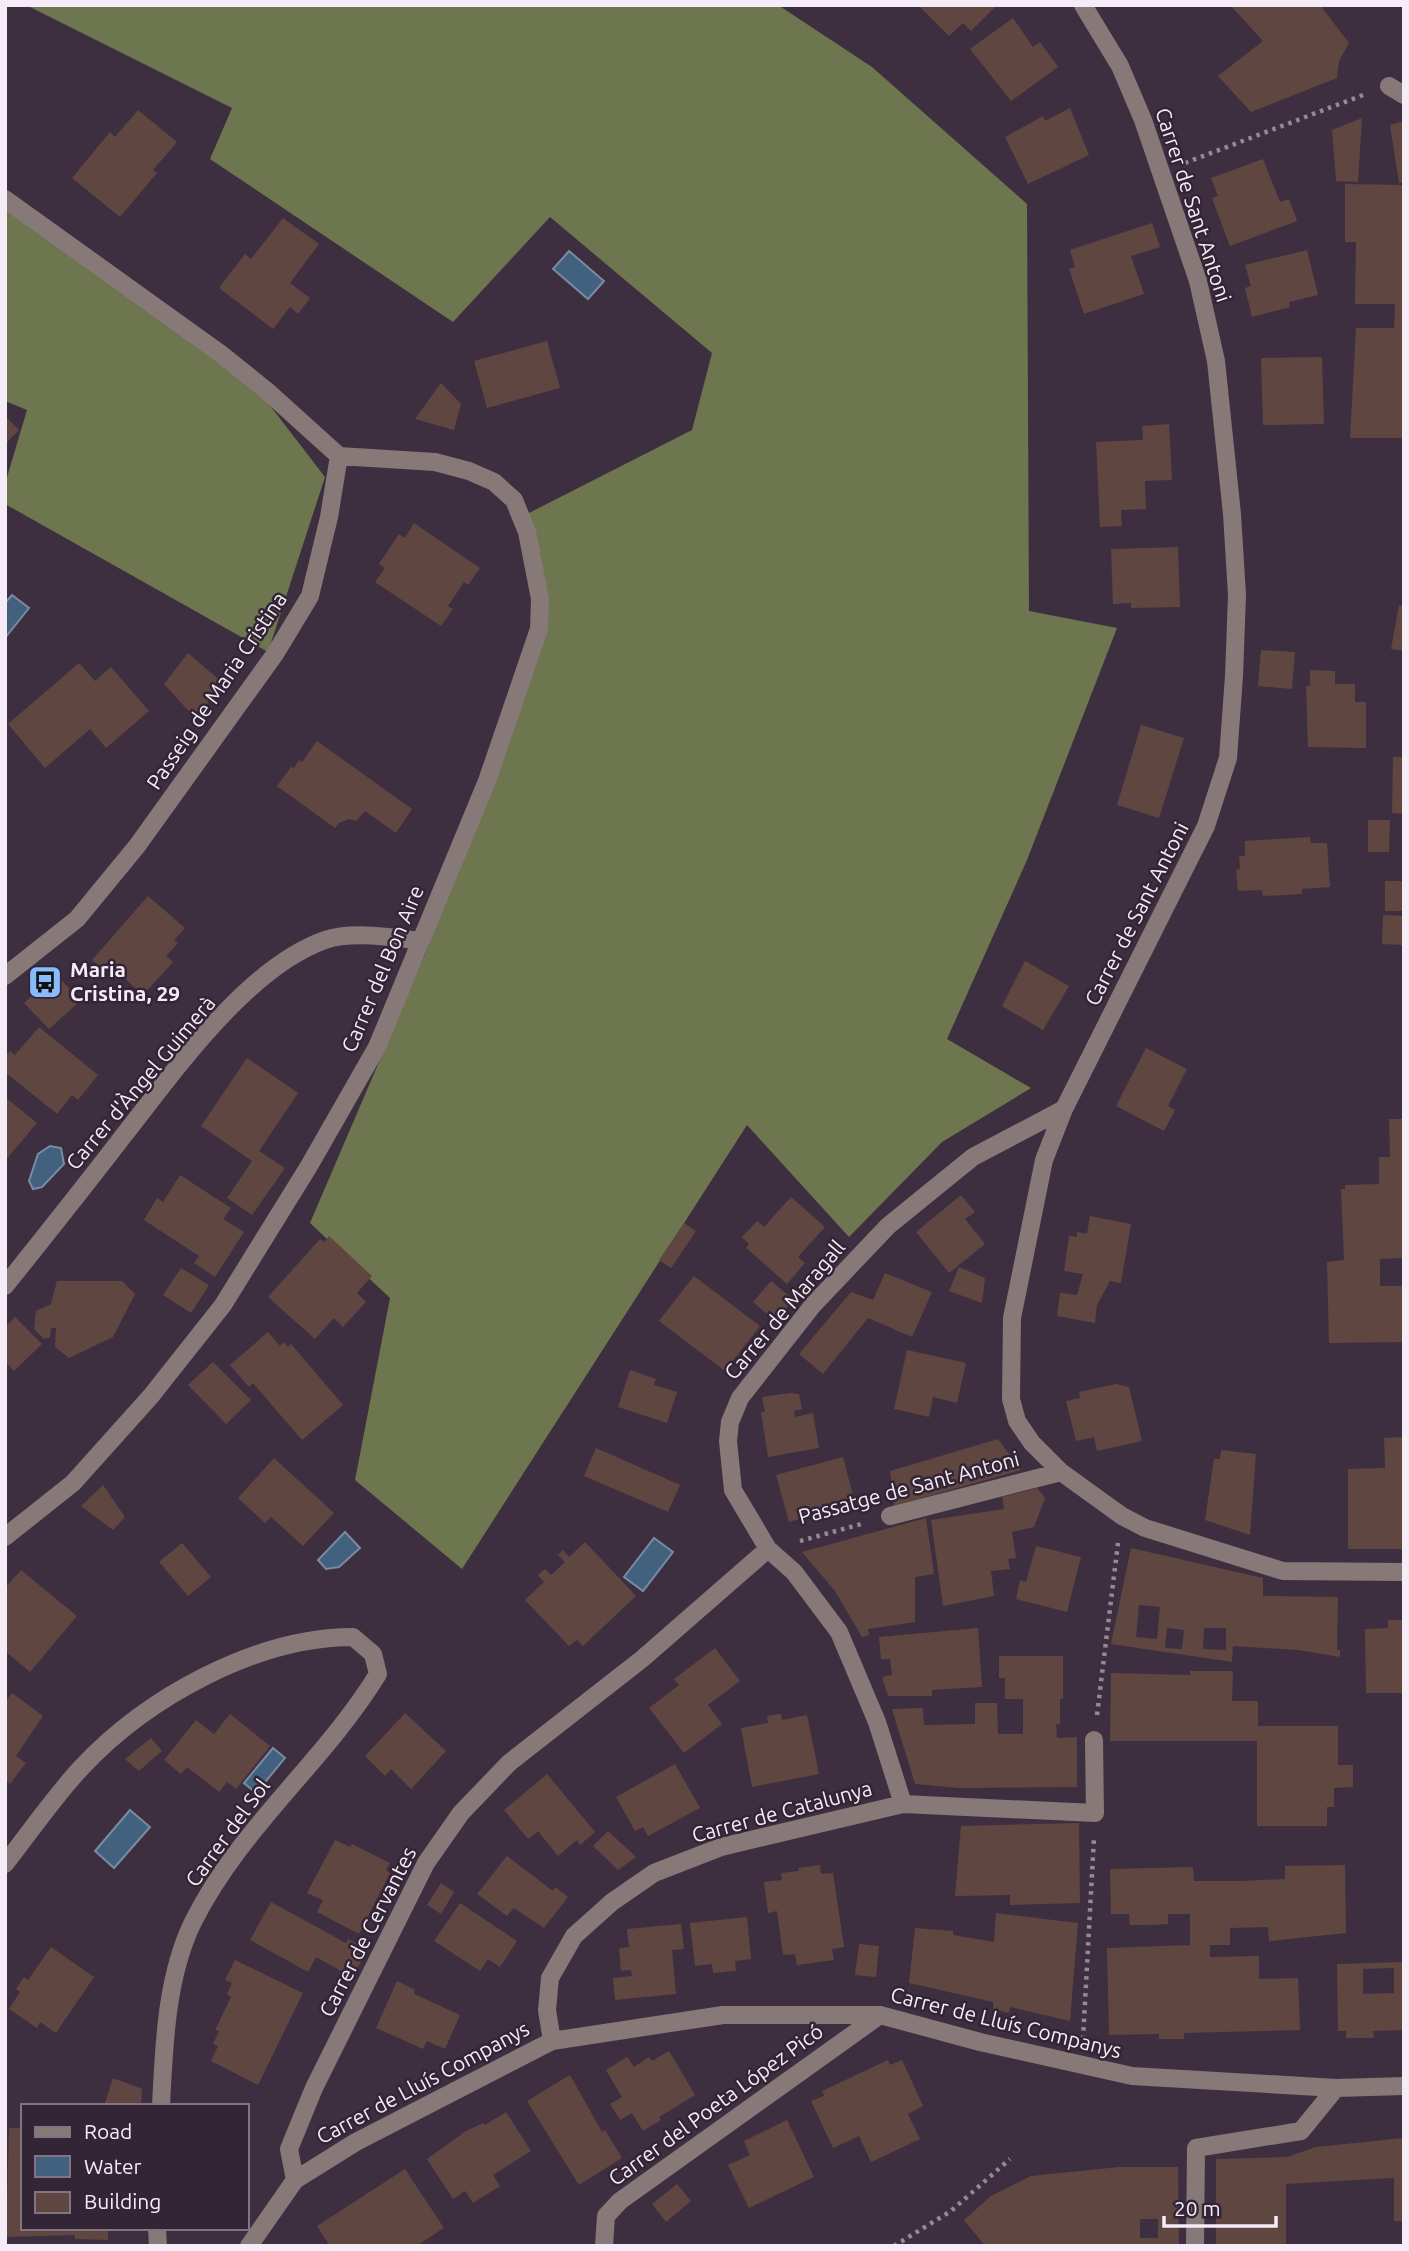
<svg xmlns="http://www.w3.org/2000/svg" width="1409" height="2251" viewBox="0 0 1409 2251" font-family="Ubuntu,sans-serif">
<style>
.forest{fill:#6d764f}
.water{fill:#42617e;stroke:#788ba2;stroke-width:2}
.building{fill:#5f4641;fill-rule:evenodd}
.lines{fill:none;stroke-linecap:round;stroke-linejoin:round}
.path{stroke:#958997;stroke-width:4.5;stroke-dasharray:3.5 5;stroke-linecap:butt}
.minor{stroke:#867978;stroke-width:18}
.labels{text-anchor:middle;stroke-width:5;stroke-linejoin:round;paint-order:stroke}
.street-label{font-size:21px;fill:#f5ecf7;stroke:#332536}
.poi-label{font-size:21px;font-weight:bold;fill:#f5ecf7;stroke:#332536;text-anchor:start}
</style>
<rect width="100%" height="100%" fill="#3e2f40"/>
<!-- forest -->
<path class="forest" d="M26 5H778L872 67 1027 204 1029 611 1117 628 1027 860 947 1039 1031 1088 942 1142 849 1237 747 1125 462 1569 355 1480 390 1298 310 1223 427 950 547 621 527 514 692 430 712 353 550 217 453 322 210 159 232 108Z
M5 200 238 364 325 477 268 652 5 504V484L27 410 5 401Z"/>
<!-- water -->
<path class="water" d="M569 251 604 281 588 299 553 269Z
M12 595 29 608 5 638V603Z
M50 1146 61 1148 64 1164 42 1187 33 1189 29 1181 38 1154Z
M345 1532 360 1548 339 1567 326 1569 318 1560Z
M654 1538 673 1552 643 1591 624 1577Z
M273 1748 285 1758 256 1793 244 1783Z
M130 1810 150 1827 114 1868 95 1851Z"/>
<!-- building -->
<path class="building" d="M918 5H997L971 31 963 23 949 36Z
M1230 5H1320L1349 43 1339 61 1337 78 1251 112 1218 76 1263 41Z
M1013 18 1033 47 1040 42 1058 67 1011 101 970 49Z
M1070 108 1089 155 1028 184 1005 137 1043 116 1045 121Z
M138 110 177 142 153 170 157 173 120 217 72 178 110 132 115 137Z
M1362 118 1358 182 1336 181 1332 130Z
M1404 121V183H1399L1390 125Z
M1263 159 1280 202 1289 199 1297 221 1230 246 1212 198 1218 196 1211 178Z
M1345 184 1404 185V438H1350L1356 328H1394L1395 304H1355L1356 242H1345Z
M283 218 319 244 290 283 310 298 298 314 290 307 273 329 219 288 245 254 251 259Z
M1152 223 1160 247 1131 256 1144 294 1084 314 1069 269 1075 267 1070 250Z
M1307 250 1318 295 1289 302 1290 307 1252 317 1245 288 1251 286 1245 265Z
M547 341 560 388 487 408 474 361Z
M1322 357 1324 424 1263 425 1261 358Z
M441 383 461 404 454 430 415 419Z
M5 416 19 430 5 444Z
M1169 424 1172 480 1145 481 1146 509 1121 510 1122 526 1100 527 1096 442 1143 440 1142 426Z
M414 523 480 568 468 585 464 582 448 606 453 609 441 626 375 582 385 568 379 564 399 534 405 538Z
M1178 547 1180 607 1131 608V603L1113 604 1111 549Z
M1399 605 1404 606V651L1391 649Z
M1261 650 1295 652 1292 689 1258 686Z
M188 653 224 684 195 718 164 684Z
M79 663 95 681 111 667 149 711 106 748 90 729 45 768 8 724Z
M1310 670 1335 671V684H1355V702H1366V748L1308 747 1306 686H1310Z
M1141 725 1184 738 1159 818 1117 805Z
M317 741 412 809 396 833 365 811 356 821 349 819 339 823 335 828 277 786 291 767 294 768 299 760 302 762Z
M1393 757H1404V814L1392 813Z
M1368 820H1390L1389 852H1368Z
M1310 837 1311 843H1327L1330 887 1302 889V894L1263 896 1262 890 1238 891 1236 870 1240 869 1239 856H1245V841Z
M1385 881H1404V911H1385Z
M148 896 185 928 174 940 178 943 166 956 173 962 143 995 112 967 106 972 92 960Z
M1383 915 1404 916V945L1382 944Z
M1025 961 1069 986 1043 1030 1002 1006Z
M56 974 80 1001 49 1029 24 1003Z
M39 1027 98 1075 78 1100 72 1095 57 1114 5 1072V1057L10 1051 15 1055Z
M1146 1048 1187 1069 1168 1106 1175 1110 1164 1131 1116 1106Z
M247 1058 298 1093 259 1151 285 1168 252 1215 227 1198 252 1161 201 1126Z
M5 1097 37 1123 5 1161Z
M1389 1119H1404V1258L1380 1259V1286H1404V1342L1329 1343 1327 1262 1344 1260 1341 1189H1345V1185L1379 1184V1157H1390Z
M180 1175 231 1208 223 1219 244 1232 215 1277 194 1263 199 1256 144 1220 157 1198 163 1202Z
M961 1195 975 1212 965 1219 985 1244 949 1273 916 1232Z
M791 1197 825 1227 798 1257 805 1263 787 1284 746 1248 749 1244 742 1237 757 1221 764 1227Z
M1090 1216 1131 1224 1121 1283 1110 1281 1097 1305 1095 1323 1057 1316 1060 1293 1077 1295 1083 1274 1064 1271 1069 1236 1077 1237V1232L1087 1234Z
M684 1223 696 1231 671 1268 659 1260Z
M329 1236 372 1276 357 1293 366 1302 343 1327 334 1318 315 1339 268 1297 320 1239 324 1242Z
M959 1267 985 1278 982 1303 949 1291Z
M181 1268 209 1285 191 1313 163 1295Z
M885 1273 932 1292 912 1337 868 1318 823 1374 799 1354 851 1292 873 1300Z
M694 1276 760 1326 725 1371 659 1321Z
M57 1281H122L135 1294 113 1337 69 1358 55 1347 56 1328H51L50 1337 44 1339 34 1329 36 1311 51 1304Z
M771 1281 794 1300 775 1321 753 1302Z
M15 1317 42 1344 14 1371 5 1362V1327Z
M268 1332 280 1346 284 1342 288 1347 291 1344 343 1405 302 1440 253 1383 249 1387 230 1365Z
M907 1350 966 1363 957 1403 933 1397 929 1417 894 1409Z
M213 1362 251 1400 226 1424 188 1385Z
M630 1370 656 1379 654 1385 677 1392 667 1423 618 1407Z
M1116 1384 1129 1387 1142 1441 1097 1451 1094 1437 1076 1441 1066 1401 1080 1398 1079 1392Z
M790 1393 799 1394 802 1409 794 1411 795 1417 813 1413 819 1448 768 1457 761 1412H765L762 1397Z
M1404 1437V1549H1348V1469L1385 1468 1384 1438Z
M998 1439 1021 1470 894 1506 890 1471Z
M596 1448 680 1485 668 1512 584 1476Z
M1221 1450 1256 1454 1250 1535 1205 1520 1214 1459H1220Z
M843 1457 855 1503 789 1522 776 1475Z
M274 1458 334 1513 303 1546 271 1517 265 1523 238 1498Z
M103 1485 125 1517 113 1530 81 1506Z
M1037 1488 1045 1498 1034 1527 1012 1532 1016 1558 1008 1559 1010 1569 991 1571 994 1596 943 1606 931 1520 1004 1509 1002 1497Z
M926 1518 934 1574 915 1577V1622L868 1629 869 1635 862 1637 835 1591 802 1552Z
M585 1542 636 1596 583 1646 577 1640 569 1646 525 1600 544 1582 538 1575 545 1569 551 1575 565 1562 558 1555 563 1550 569 1557Z
M182 1543 211 1577 188 1596 159 1562Z
M1036 1546 1081 1557 1067 1612 1016 1599 1020 1580 1026 1582Z
M1131 1548 1263 1578V1596L1338 1597 1337 1650H1340V1657L1298 1650 1233 1646 1232 1662 1111 1644ZM1139 1605 1160 1607 1157 1639 1136 1637ZM1167 1628 1184 1630 1182 1649 1165 1648ZM1204 1628H1226V1650L1203 1649Z
M21 1570 77 1616 30 1672 5 1651V1588Z
M1388 1620H1404V1693H1366L1365 1629 1388 1628Z
M978 1628 982 1687 932 1690V1696H888L882 1677 892 1675 890 1659H881L879 1637Z
M715 1648 740 1681 708 1705 722 1724 684 1753 649 1708 679 1685 674 1679Z
M999 1656H1063V1699H1060V1724H1056L1057 1738 1077 1737V1787L959 1788 915 1784 892 1709 923 1708 924 1725 975 1724V1703H997L998 1734H1023V1699H1005V1678H999Z
M1190 1671H1233L1232 1701H1258V1726H1338V1765H1353V1787L1334 1788V1807H1327V1826H1257V1741H1110L1111 1673 1190 1675Z
M12 1693 43 1716 16 1756 26 1763 10 1784 5 1780V1702Z
M405 1713 446 1751 411 1789 391 1769 385 1776 365 1756Z
M230 1714 270 1746 236 1789 227 1782 219 1792 187 1767 181 1774 164 1760 196 1720 214 1734Z
M781 1714 782 1720 807 1715 819 1774 752 1787 741 1728 768 1723 767 1716Z
M151 1738 162 1751 139 1771 125 1759Z
M675 1764 700 1808 648 1836 643 1827 635 1831 616 1797Z
M547 1774 595 1832 580 1845 577 1840 558 1856 538 1831 528 1839 504 1810Z
M1079 1823 1080 1903 1010 1905V1895L955 1896 961 1826Z
M608 1831 636 1857 618 1870 593 1846Z
M335 1840 350 1847 352 1844 390 1863 386 1870 390 1873 359 1934 317 1912 323 1900 307 1893Z
M507 1856 553 1891 555 1887 568 1897 544 1928 514 1908 507 1916 477 1894Z
M820 1865 821 1874 833 1873 844 1947 832 1949 834 1960 797 1965 795 1954 783 1955 777 1911 768 1913 764 1882 782 1880 781 1873 799 1871 798 1868Z
M1345 1865 1346 1933 1269 1941 1268 1927 1230 1928V1945H1210V1957L1259 1956V1979L1298 1978 1300 2030 1184 2033V2039H1159V2034L1109 2035 1107 1948 1190 1945V1914H1168V1924L1151 1925H1130L1129 1914H1111L1110 1869 1193 1867 1194 1881H1243L1285 1879V1866Z
M441 1883 454 1892 441 1914 427 1905Z
M271 1902 346 1943 348 1939 368 1950 352 1977 316 1957 308 1972 250 1940Z
M460 1903 517 1941 500 1967 488 1959 480 1971 434 1941Z
M996 1913 1078 1923 1070 2021 1010 2007 1009 2013 993 2009V2002L909 1983 915 1928 953 1931V1935L994 1942Z
M747 1917 751 1959 735 1961 736 1971 713 1973 712 1964 695 1966 690 1923Z
M681 1924 684 1949 672 1950 676 1994 615 2000 613 1978 632 1976 631 1970 621 1971 619 1948 629 1947 627 1929Z
M859 1944 879 1946 876 1977 855 1975Z
M51 1947 94 1977 56 2033 40 2022 37 2028 9 2009 20 1992 16 1989 24 1977 28 1980Z
M235 1960 303 1993 258 2085 211 2061 218 2046 213 2044 219 2031 215 2030 231 1997 227 1994 232 1983 225 1980Z
M1404 1962V2030L1373 2031 1374 2038H1346V2031H1338L1337 1964ZM1394 1968V1993L1363 1994V1969Z
M397 1981 415 1990 414 1994 460 2015 445 2049 427 2041 423 2049 376 2028Z
M669 2051 695 2095 659 2117 661 2120 643 2131 632 2113 620 2120 610 2104 622 2097 606 2070 627 2057 634 2067 649 2057 652 2061Z
M888 2060 890 2065 902 2060 923 2106 908 2114 920 2139 871 2162 859 2136 833 2148 811 2101 824 2096 822 2091Z
M570 2075 602 2132 605 2130 622 2158 579 2185 527 2101Z
M113 2078 142 2089 141 2106H104Z
M506 2112 531 2151 493 2175 500 2186 473 2203 465 2191 453 2199 427 2159 466 2131 483 2123 485 2125Z
M787 2120 814 2177 749 2208 728 2165 750 2155 744 2141Z
M9 2128H23V2228H108V2240L75 2239V2235L6 2237Z
M1404 2138V2221H1394V2178L1286 2184V2246H1216V2159L1287 2157 1316 2147Z
M1119 2167H1178L1179 2246H985L964 2220 991 2196 1031 2176ZM1140 2219H1158V2238H1140Z
M405 2169 444 2228 416 2246H324L328 2243 317 2226Z
M677 2184 691 2201 666 2222 652 2204Z"/>
<g class="lines">
<!-- path -->
<path class="path" d="M1185 163 1363 95
M800 1541 865 1523
M1097 1715 1118 1543
M1083 2039 1094 1838
M894 2246 951 2211 1010 2159"/>
<!-- minor -->
<path class="minor" d="M1083 5 1120 66 1143 120 1198 281 1216 361 1232 514 1237 595 1234 676 1228 758 1206 826 1064 1109 1044 1160 1012 1318 1011 1399 1017 1421 1032 1443 1061 1472 1122 1516 1145 1528 1283 1571 1404 1572
M1389 86 1404 95
M5 199 221 354 267 391 339 456 329 517 310 596 275 654 137 846 77 919 5 976
M5 1286C45 1236 85 1186 124 1135 174 1072 246 968 325 940 351 931 393 937 420 941
M890 1516 1061 1472
M5 1537 73 1483 151 1396 223 1305 309 1166 377 1047 487 781 539 629 540 599 527 532 514 500 494 482 469 471 435 462 339 456
M903 1804 877 1722 839 1632 794 1572 768 1549 733 1490 728 1441 730 1422 740 1398 813 1305 888 1226 973 1157 1064 1109
M5 1864C30 1832 54 1797 81 1768 147 1697 257 1637 353 1637L373 1654 378 1674C324 1762 239 1829 193 1922 166 1977 164 2046 161 2106
M552 2041 547 2010 550 1978 574 1936 612 1902 654 1873 721 1847 903 1804 1095 1813 1094 1740
M295 2180 289 2149 314 2088 426 1863 461 1813 509 1763 642 1659 768 1549
M157 2228 158 2246
M249 2246 295 2180 356 2142 552 2041 723 2015H880L980 2042 1132 2076 1336 2088 1404 2086
M604 2246 606 2216 620 2201 880 2015
M1195 2246 1196 2148 1301 2131 1336 2088"/>
</g>
<!-- icons -->
<defs>
<g id="bus-square" transform="scale(1.75)"><rect x="-9" y="-9" width="18" height="18" rx="4" fill="#87bbfc" stroke="#332536"/><path d="M-5-6H5V4H4V6H2V4H-2V6H-4V4H-5ZM-3.5-4V0h7V-4ZM-3.5 1.2v1.5H-2V1.2ZM2 1.2v1.5H3.5V1.2Z" fill="#111"/></g>
</defs>
<g fill-rule="evenodd">
<use href="#bus-square" x="45" y="982"/>
</g>
<g class="labels">
<!-- street labels -->
<g class="street-label">
<text transform="translate(1193 205) rotate(72)" y="7">Carrer de Sant Antoni</text>
<text transform="translate(217 691) rotate(-56)" y="7">Passeig de Maria Cristina</text>
<text transform="translate(1137 914) rotate(-63)" y="7">Carrer de Sant Antoni</text>
<text transform="translate(383 969) rotate(-67)" y="7">Carrer del Bon Aire</text>
<text transform="translate(141 1083) rotate(-50)" y="7">Carrer d'Àngel Guimerà</text>
<text transform="translate(785 1310) rotate(-50)" y="7">Carrer de Maragall</text>
<text transform="translate(909 1488) rotate(-15)" y="7">Passatge de Sant Antoni</text>
<text transform="translate(782 1812) rotate(-15)" y="7">Carrer de Catalunya</text>
<text transform="translate(228 1833) rotate(-54)" y="7">Carrer del Sol</text>
<text transform="translate(368 1932) rotate(-63)" y="7">Carrer de Cervantes</text>
<text transform="translate(1006 2023) rotate(14)" y="7">Carrer de Lluís Companys</text>
<text transform="translate(423 2083) rotate(-28)" y="7">Carrer de Lluís Companys</text>
<text transform="translate(716 2105) rotate(-36)" y="7">Carrer del Poeta López Picó</text>
</g>
<!-- poi labels -->
<g class="poi-label">
<text x="70" y="977">Maria<tspan x="70" dy="24">Cristina, 29</tspan></text>
</g>
</g>
<!-- border -->
<rect width="1409" height="2251" fill="none" stroke="#f5ecf7" stroke-width="14"/>
<!-- legend -->
<rect x="21" y="2104" width="228" height="126" fill="#332536" stroke="#817583" stroke-width="2"/>
<rect x="35" y="2127" width="35" height="10" fill="#867978" stroke="#817583" stroke-width="2"/>
<text x="84" y="2139" font-size="21" fill="#f5ecf7">Road</text>
<rect x="35" y="2156" width="35" height="21" fill="#42617e" stroke="#817583" stroke-width="2"/>
<text x="84" y="2174" font-size="21" fill="#f5ecf7">Water</text>
<rect x="35" y="2192" width="35" height="21" fill="#5f4641" stroke="#817583" stroke-width="2"/>
<text x="84" y="2209" font-size="21" fill="#f5ecf7">Building</text>
<!-- scale -->
<path d="M1164 2216v10h112v-10" fill="none" stroke="#f5ecf7" stroke-width="3.5"/>
<text x="1174" y="2216" font-size="21" fill="#f5ecf7" stroke="#332536" stroke-width="5" paint-order="stroke">20 m</text>
</svg>
